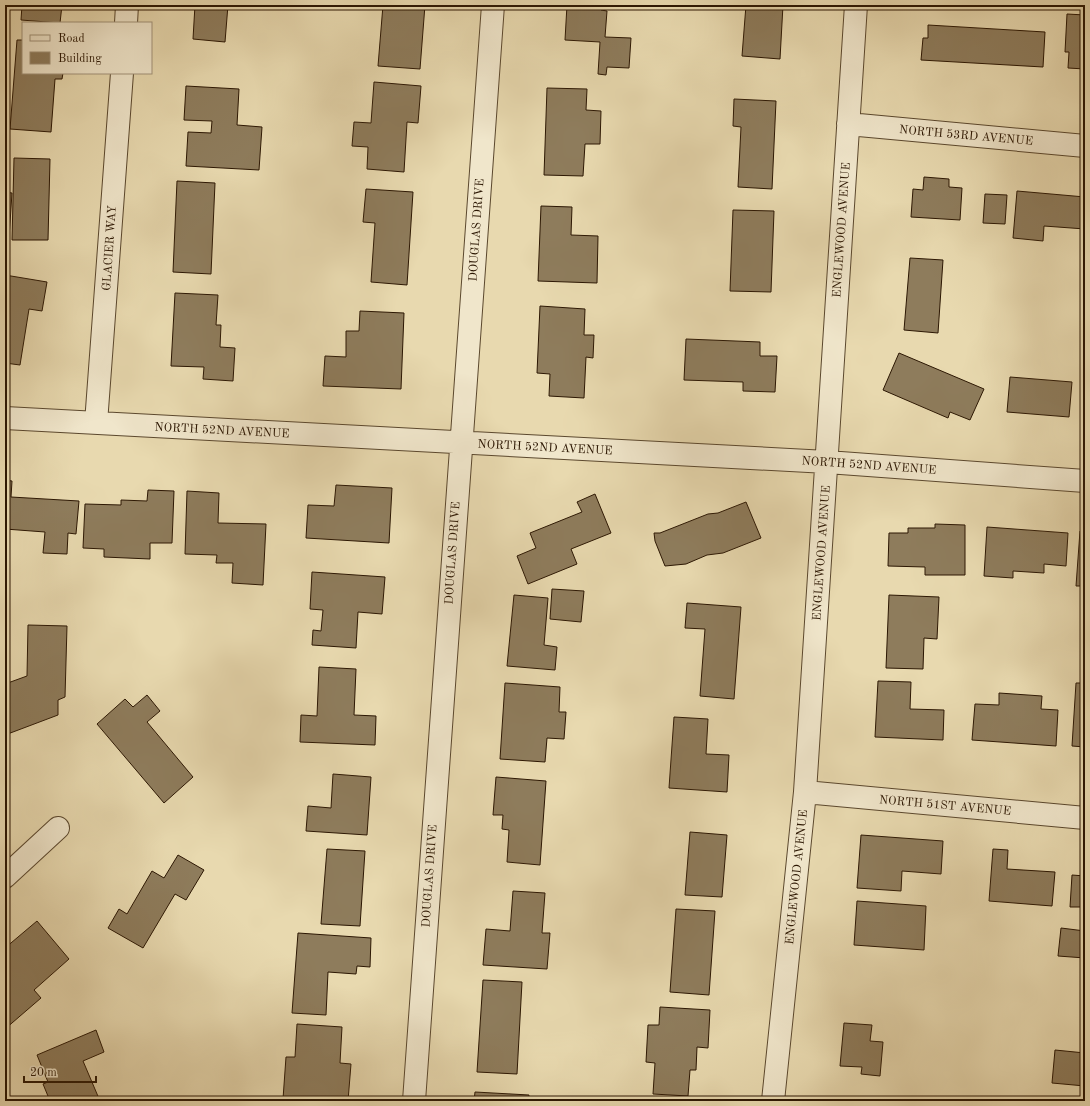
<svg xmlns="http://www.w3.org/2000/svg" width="1090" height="1106" viewBox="0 0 1090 1106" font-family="'Old Standard TT',serif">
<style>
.building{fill:#8e7c5c;stroke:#2c1703}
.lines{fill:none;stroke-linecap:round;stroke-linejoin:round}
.minor-casing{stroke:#5b482e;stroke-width:24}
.minor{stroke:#f0e6cb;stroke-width:22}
.labels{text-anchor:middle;stroke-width:3;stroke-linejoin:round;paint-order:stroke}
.street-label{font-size:12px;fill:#2c1703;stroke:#f0e6cb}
</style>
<rect width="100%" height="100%" fill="#e8d9af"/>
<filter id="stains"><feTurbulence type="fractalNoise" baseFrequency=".005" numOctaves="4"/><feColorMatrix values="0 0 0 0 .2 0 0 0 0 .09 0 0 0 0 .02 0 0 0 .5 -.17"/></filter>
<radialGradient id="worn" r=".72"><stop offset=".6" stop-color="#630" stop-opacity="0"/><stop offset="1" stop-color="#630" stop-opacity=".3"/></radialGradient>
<!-- building -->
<path class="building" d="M22 5H62L60 23 21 20Z
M195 5H228L225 42 193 39Z
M383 5H425L420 69 378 66Z
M567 5H601V10L607 11 605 37 631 38 629 68 607 67 606 75 598 74 600 42 565 40Z
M746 5H783L780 59 742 56Z
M1067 14 1085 15V69L1068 68 1069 52H1065Z
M928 25 1045 32 1043 67 921 60 923 38H928Z
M17 40H23V73H63L62 79H55L51 132 10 129Z
M374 82 421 86 418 123 407 122 404 172 367 169 368 147 352 146 354 122 371 123Z
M186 86 239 89 237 125 262 127 259 170 186 166 188 132 211 133 212 121 184 120Z
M547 88 587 89 586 110 601 111 600 144H585L583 176 544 175Z
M734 99 776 101 772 189 738 187 741 127 733 126Z
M14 158 50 159 48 240H12Z
M924 177 949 179V187L962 188 960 220 911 217 913 189 923 190Z
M177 181 215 183 211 274 173 272Z
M366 189 413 192 407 285 371 282 375 223 363 222Z
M1017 191 1085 197V229L1044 226 1043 241 1013 238Z
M5 192 12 193 9 238 5 237Z
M985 194 1007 195 1005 224 983 223Z
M541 206 572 207 571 235 598 236 597 283 538 281Z
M733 210 774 211 771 292 730 291Z
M910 258 943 260 938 333 904 330Z
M5 275 47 282 42 311 29 309 20 365 5 363Z
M175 293 218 295 216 325H221L220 347 235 348 233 381 203 379 204 367 171 366Z
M540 306 585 309 584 335H594L593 358 586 357 584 398 549 396 550 374 537 373Z
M360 311 404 313 401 389 323 386 325 356 346 357V331H359Z
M686 339 760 342V356H777L775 392 743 391V382L684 380Z
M899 353 984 389 970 420 950 412 948 418 883 390Z
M1010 377 1072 382 1069 417 1007 412Z
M5 480 12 481 11 497 79 501 76 534 68 533 67 554 43 553 45 532 5 529Z
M336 485 392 488 389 543 306 538 308 505 334 506Z
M148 490 174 491 172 543H150V559L104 557V549L83 548 85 504 121 505V500L147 501Z
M187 491 219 493 218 523 266 524 263 585 232 583 233 563H216L217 555 185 554Z
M595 494 611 533 571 549 577 564 528 584 517 556 536 548 530 533 582 512 577 502Z
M746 502 761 538 723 553 707 555 686 564 665 566 655 541 654 533H660L708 514 718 513Z
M935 524 965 525V575H925V567L888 566 889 533H908V528H935Z
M987 527 1068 533 1066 566 1044 564V573L1013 571V578L984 576Z
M1080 531 1085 532V586H1076Z
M312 572 385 577 382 614 358 612 356 648 312 645 313 630 321 631 323 610 310 609Z
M552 589 584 591 581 622 550 619Z
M514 595 548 598 544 645 557 647 555 670 507 666Z
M889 595 939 597 937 639 924 638 923 669 886 668Z
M687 603 741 607 734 699 700 696 705 629 685 628Z
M28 625 67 626 65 697 58 700V715L5 735V684L27 676Z
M319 667 356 669 354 715 376 716 375 745 300 742 301 715 317 716Z
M878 681 911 682 910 709 944 710 943 740 875 737Z
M505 683 560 687 559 712H566L564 739 547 738 545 762 500 759Z
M1076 683H1085V747L1072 746Z
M999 693 1042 696 1041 709 1058 710 1056 746 972 740 975 704 999 705Z
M147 695 160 711 147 722 193 777 164 803 97 724 125 699 133 707Z
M674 717 708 719 706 754 729 755 727 792 669 788Z
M333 774 371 777 367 835 306 831 308 806 331 808Z
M496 777 546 781 540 865 507 862 509 830 502 829 503 815H493Z
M690 832 727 835 722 897 685 895Z
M861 835 943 841 941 874 902 871 901 891 857 888Z
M327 849 365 851 360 926 321 924Z
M993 849 1008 850 1007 869 1055 872 1052 906 989 901Z
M178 855 204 870 186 900 175 894 143 948 108 928 119 909 127 914 152 871 164 878Z
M1072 875 1085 876V925H1082L1084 907H1070Z
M513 891 545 893 542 933H550L547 969 483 965 486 929 510 931Z
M857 901 926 906 924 950 854 945Z
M676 909 715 911 709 995 670 992Z
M37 921 69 959 34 990 41 998 5 1029V948Z
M1061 928 1085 931V958L1058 956Z
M298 933 371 938 370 967 357 966 356 974 328 972 326 1015 292 1013Z
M483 980 522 982 517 1074 477 1072Z
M660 1007 710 1010 708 1048 697 1047 696 1070H690L688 1096 653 1094 655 1063 646 1062 648 1025H659Z
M844 1023 872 1025 870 1041 883 1042 880 1076 861 1074 862 1067 840 1066Z
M297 1024 342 1027 340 1063 351 1064 348 1101 283 1099 286 1057H295Z
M96 1030 104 1052 83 1061 100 1101H50L43 1084 48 1082 37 1055Z
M1055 1050 1085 1053V1086L1052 1083Z
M475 1092 529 1095 528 1101H474Z"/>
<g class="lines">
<!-- minor casing -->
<g class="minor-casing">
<path id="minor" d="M126 23 127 5
M848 124 1085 146
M5 418 827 462 1085 481
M96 423 122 73
M805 792 1085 818
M5 877 58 828
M414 1101 493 5
M773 1101 805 792 856 5"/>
</g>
<!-- minor -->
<use href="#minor" class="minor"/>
</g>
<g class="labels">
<!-- street labels -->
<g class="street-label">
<text transform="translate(966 135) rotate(5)" y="4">NORTH 53RD AVENUE</text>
<text transform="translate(476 230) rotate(-86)" y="4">DOUGLAS DRIVE</text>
<text transform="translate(841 230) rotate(-86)" y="4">ENGLEWOOD AVENUE</text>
<text transform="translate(109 248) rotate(-86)" y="4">GLACIER WAY</text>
<text transform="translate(222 430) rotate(3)" y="4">NORTH 52ND AVENUE</text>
<text transform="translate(545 447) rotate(3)" y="4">NORTH 52ND AVENUE</text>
<text transform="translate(869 465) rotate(4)" y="4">NORTH 52ND AVENUE</text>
<text transform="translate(452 553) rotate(-86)" y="4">DOUGLAS DRIVE</text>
<text transform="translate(821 553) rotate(-86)" y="4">ENGLEWOOD AVENUE</text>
<text transform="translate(945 805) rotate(5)" y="4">NORTH 51ST AVENUE</text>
<text transform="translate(429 876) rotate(-86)" y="4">DOUGLAS DRIVE</text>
<text transform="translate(796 877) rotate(-84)" y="4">ENGLEWOOD AVENUE</text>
</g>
</g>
<!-- margin -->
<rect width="1090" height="1106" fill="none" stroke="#e8d9af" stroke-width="20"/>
<rect x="6" y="6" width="1078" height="1094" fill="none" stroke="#2c1703" stroke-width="2"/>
<rect x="10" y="10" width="1070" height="1086" fill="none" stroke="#2c1703"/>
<!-- legend -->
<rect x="22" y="22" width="130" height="52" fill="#f0e6cb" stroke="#a2937b"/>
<rect x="30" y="35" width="20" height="6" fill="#f0e6cb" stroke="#a2937b"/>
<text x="58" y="42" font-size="12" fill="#2c1703">Road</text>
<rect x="30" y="52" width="20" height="12" fill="#8e7c5c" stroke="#a2937b"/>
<text x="58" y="62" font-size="12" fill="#2c1703">Building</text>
<!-- scale -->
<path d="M24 1076v6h72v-6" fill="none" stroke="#2c1703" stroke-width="2"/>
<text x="30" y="1076" font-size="12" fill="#2c1703" stroke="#f0e6cb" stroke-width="3" paint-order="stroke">20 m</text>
<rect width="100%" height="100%" filter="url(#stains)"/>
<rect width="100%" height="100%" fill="url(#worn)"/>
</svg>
